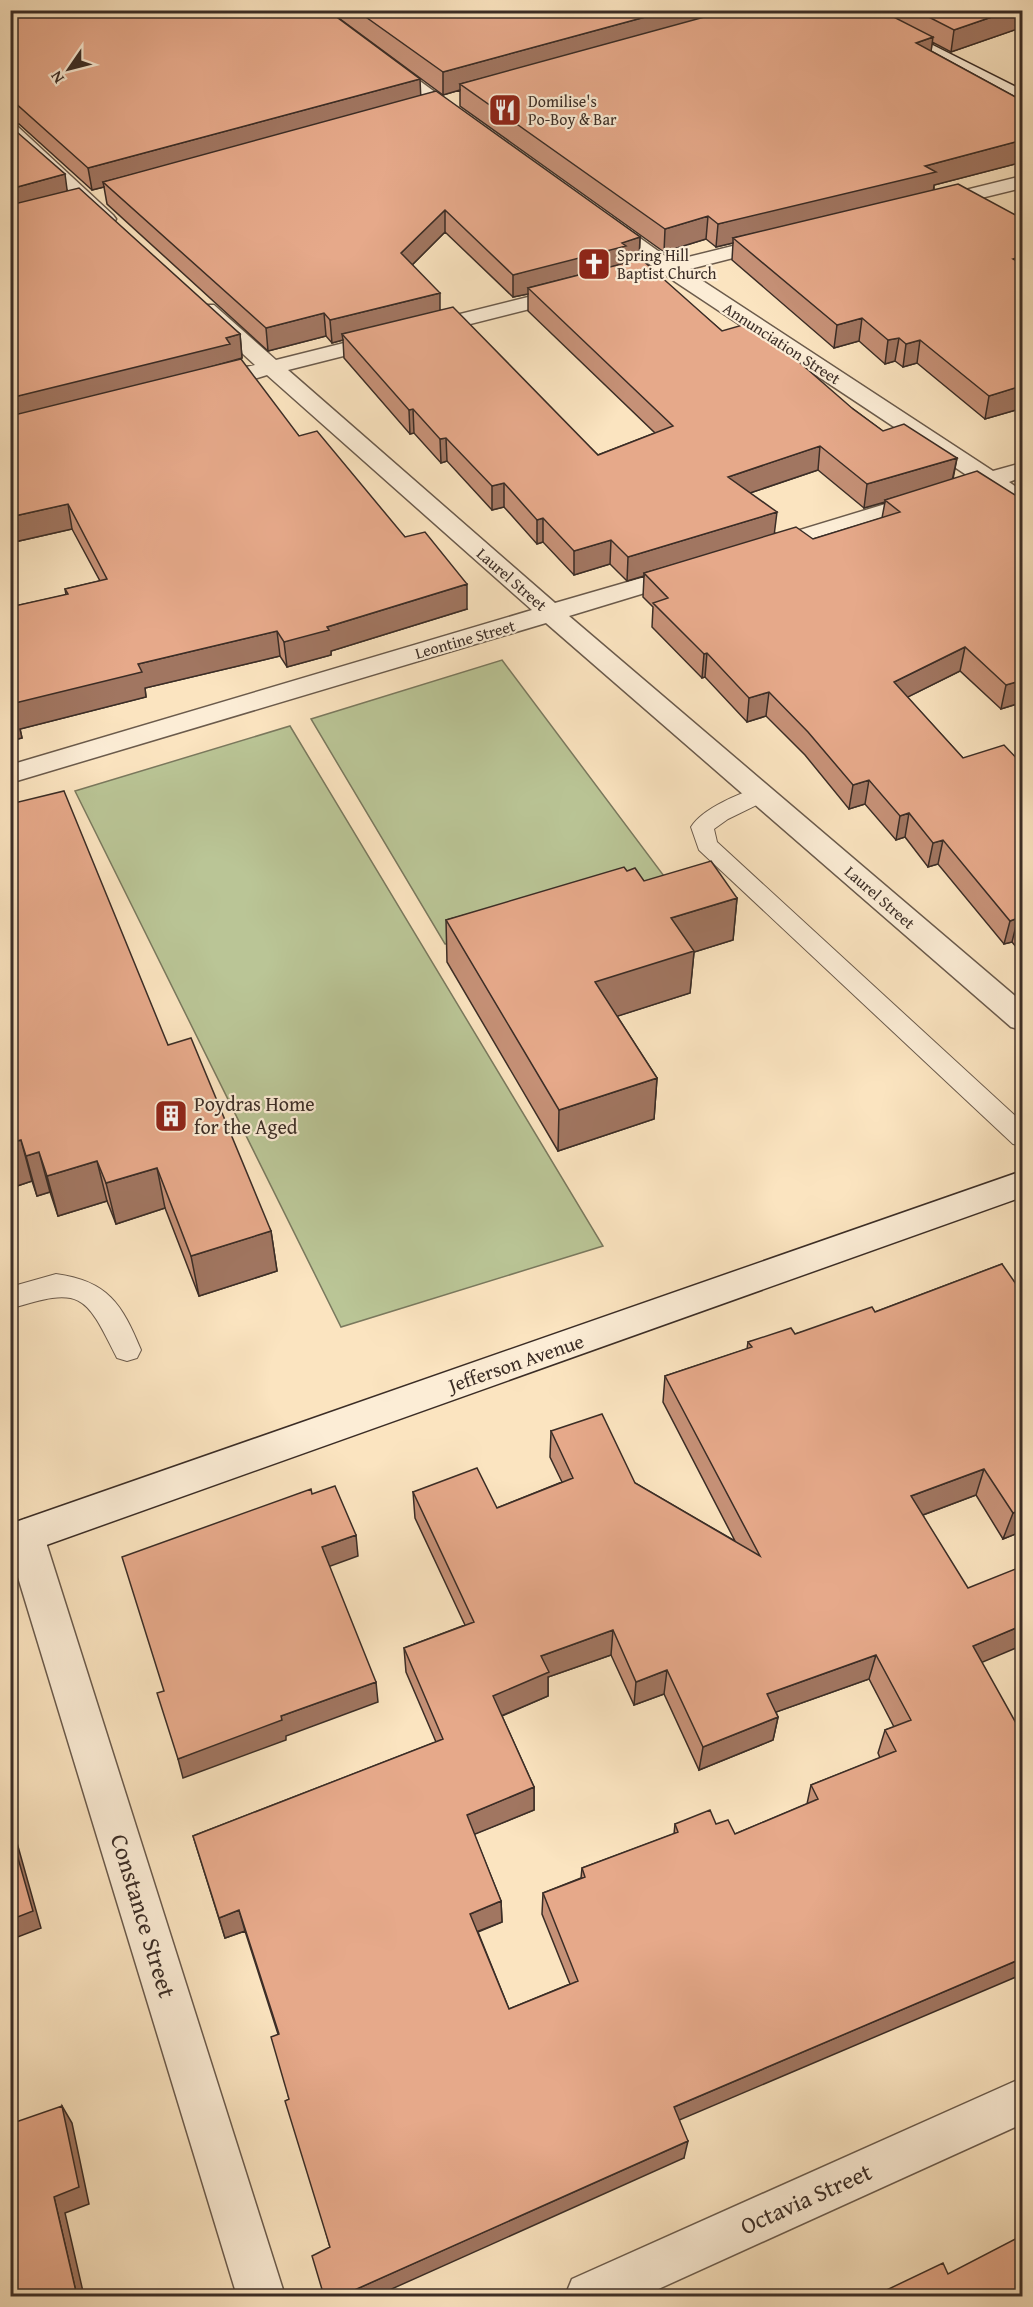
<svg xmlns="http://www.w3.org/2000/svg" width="1033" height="2307" viewBox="0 0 1033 2307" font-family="'Gentium Book Plus',serif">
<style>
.green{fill:#bac596;stroke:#7a795e;stroke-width:1.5}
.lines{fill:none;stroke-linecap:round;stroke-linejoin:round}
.lane-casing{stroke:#6b5b4c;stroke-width:2}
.street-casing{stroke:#6b5b4c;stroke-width:3}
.secondary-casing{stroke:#3b2d26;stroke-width:3}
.lane{fill:#fcedd6;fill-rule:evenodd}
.street{fill:#fcedd6;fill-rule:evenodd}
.secondary{fill:#fcedd6;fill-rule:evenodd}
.wall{fill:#c69177;stroke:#3b2d26;stroke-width:1.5;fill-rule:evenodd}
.shaded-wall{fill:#a17661;stroke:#3b2d26;stroke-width:1.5}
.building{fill:#e6a98a;stroke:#3b2d26;stroke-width:1.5;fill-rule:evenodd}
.labels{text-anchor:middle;stroke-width:4.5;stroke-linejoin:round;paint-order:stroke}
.far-poi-label{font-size:16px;fill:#3b2d26;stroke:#fcedd6;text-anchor:start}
.far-street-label{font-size:16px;fill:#3b2d26;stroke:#fcedd6}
.poi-label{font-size:20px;fill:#3b2d26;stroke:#fcedd6;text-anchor:start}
.street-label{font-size:20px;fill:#3b2d26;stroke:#fcedd6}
.near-street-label{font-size:24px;fill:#3b2d26;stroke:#fcedd6}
</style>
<rect width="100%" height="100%" fill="#fbe4c0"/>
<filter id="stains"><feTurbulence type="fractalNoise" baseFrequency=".00333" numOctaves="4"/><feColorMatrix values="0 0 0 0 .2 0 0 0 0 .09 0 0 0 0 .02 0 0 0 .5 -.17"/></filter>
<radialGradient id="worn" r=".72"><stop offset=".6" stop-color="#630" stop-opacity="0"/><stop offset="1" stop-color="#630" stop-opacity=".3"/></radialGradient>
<!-- green -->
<path class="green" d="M502 660 670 884 479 942 445 944 311 719Z
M290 726 603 1246 341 1327 75 791Z"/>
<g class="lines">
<!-- lane casing -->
<g class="lane-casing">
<path id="lane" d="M761 787 769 789 772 794 769 799 728 819 714 829 717 842 1022 1122V1146L1013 1144 699 850 691 827C703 808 740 793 761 787Z
M56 1274C108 1281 122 1304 141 1350L137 1358 127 1361 117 1358C85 1294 82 1286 10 1309V1287Z"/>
</g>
<!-- street casing -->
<g class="street-casing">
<path id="street" d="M302 10H323L473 120 463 126 456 124Z
M10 124 17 126 113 215 116 219 113 223H99L10 141Z
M1022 176V188L932 210 925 208 922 204 925 200Z
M605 216 612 218 672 261 777 235 784 237 787 241 784 245 686 270 993 471 1022 463V477L1009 482 1022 491V508L1013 506 987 488 775 553 766 555 757 553 754 548 757 543 971 478 665 275 288 370 555 603 676 568 685 565 694 568 698 573 694 578 569 616 1022 1002V1030L1011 1027 546 623 10 783V765L532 610 267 375 254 379 246 377 243 372 246 367 255 365 195 310 198 305H214L276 360 652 266 598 226 595 222 598 218Z
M25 1519 38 1524 44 1536 285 2296H237L10 1551V1526Z
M1022 2078V2124L643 2296H565L572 2279Z"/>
</g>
<!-- secondary casing -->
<g class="secondary-casing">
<path id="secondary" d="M839 10H863L1022 90V103Z
M1022 1171V1197L10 1558V1524Z"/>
</g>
<!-- lane -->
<use href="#lane" class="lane"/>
<!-- street -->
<use href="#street" class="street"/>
<!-- secondary -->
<use href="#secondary" class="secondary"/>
</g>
<!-- wall -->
<path class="wall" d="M10 10 421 95 640 237 639 260 722 331 853 409 883 431 957 458 953 479 1023 500V702L1001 709 960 671 907 697 963 758 1023 765V955L1012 942 1004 944 938 864 928 867 905 837 896 840 865 804 849 809 805 755 766 716 747 722 705 677 702 678 652 627 653 607 643 597 644 576 627 581 610 564 574 575 543 542 537 544 504 507 492 510 447 461 441 463 414 433 410 434 344 358 343 340 332 343 326 336 268 351 107 204 104 187 92 190 19 124 10 123ZM445 232 513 297 528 294V311L655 433 598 455 440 310 412 265ZM818 470 864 508 885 502 882 518 813 539 774 533 750 493Z
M328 10H1023V27L951 52 932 42 931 51 1023 101V162L934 185V190L1023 219V415L1016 410 985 419 917 363 903 367 895 361 885 364 859 341 834 348 732 260 733 243 716 247 706 239 664 252 460 106V90L443 95Z
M10 126 67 190 240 334 242 358 232 361 299 436 405 537 467 609 331 651V655L287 667 280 656 145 688 146 697 20 729 22 738 10 741V607L66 595 65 589 100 581 72 529 10 543Z
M10 804 168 1045 271 1231 277 1271 199 1296 165 1208 116 1224 107 1201 58 1216 50 1192 37 1196 32 1181 14 1187 10 1178Z
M627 871 644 881 737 898 733 940 694 952 690 993 617 1016 657 1078 654 1119 558 1151 447 962 446 920Z
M1002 1264 1023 1531 1003 1539 976 1495 923 1515 982 1662 679 2120 684 2158 330 2247 289 2099 278 2034 245 1931 225 1938 193 1836 436 1742 406 1672 404 1648 465 1625 415 1518 413 1492 497 1508 562 1482 550 1457 551 1431 635 1483 735 1541 663 1402 665 1376 747 1349 748 1342 795 1334 875 1312ZM611 1655 634 1705 664 1694 699 1770 773 1740 778 1717 776 1712 869 1679 894 1727 885 1730 878 1753 880 1758 811 1785 807 1804 735 1834 716 1824H675L674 1834 582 1868 581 1878 543 1893 542 1914 570 1984 509 2009 478 1932 502 1922 501 1901 474 1834 534 1810V1787L502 1716 548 1696V1677Z"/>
<!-- shaded-wall -->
<path class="shaded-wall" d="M671 10H748L460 84V90L443 95V72Z
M1012 10H1023V27L951 52 954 30Z
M933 37 930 59 916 43Z
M420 79 421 101 103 182 104 187 92 190 88 168Z
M1023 140V162L934 185 933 195 733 238V243L716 247 718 224 925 166Z
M65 174 68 197 10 214V189Z
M445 210V232L402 275 401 253Z
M708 216 706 239 664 252 665 229Z
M640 237 639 260 528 288V294L513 297V275Z
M1023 256V276L1013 259Z
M440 293V316L342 334 343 340 332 343 330 320Z
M324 313 326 336 268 351 266 328Z
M862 318 859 341 834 348 837 325Z
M240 334 242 358 10 424V398Z
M899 338 895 361 885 364 888 340Z
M920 340 917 363 903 367 906 344Z
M1021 386 1016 410 985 419 989 396Z
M413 409 414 433 410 434 409 410Z
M446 438 447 461 441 463 440 439Z
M820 446 818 470 726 501 728 477Z
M957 458 952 481 885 500V502L864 508 867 484Z
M504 483V507L492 510V486Z
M68 504 72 529 10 543V517Z
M777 512 774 536 644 573V576L627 581 628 557Z
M543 518V542L537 544V520Z
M611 540 610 564 574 575V551Z
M467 584V609L331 651V655L287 667 284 642 327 627Z
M277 631 280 656 145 688 146 697 20 729 22 738 10 741 11 704 138 664Z
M965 647 960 671 890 706 894 682Z
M707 653 705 677 702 678 704 654Z
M1023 680V702L1001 709 1006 685Z
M769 692 766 716 747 722 749 698Z
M869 780 865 804 849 809 853 785Z
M909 813 905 837 896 840 900 816Z
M943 840 938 864 928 867 933 843Z
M737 898 733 940 694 952 690 993 593 1024 595 982 671 918Z
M1018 918 1012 942 1004 944 1010 921Z
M657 1078 654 1119 558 1151 559 1110Z
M21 1140 32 1181 14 1187 10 1177V1143Z
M39 1152 50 1192 37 1196 26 1156Z
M97 1161 107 1201 58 1216 47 1176Z
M157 1168 165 1208 116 1224 106 1183Z
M271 1231 277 1271 199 1296 191 1256Z
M984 1469 976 1495 904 1522 911 1496Z
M1023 1509V1531L1003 1539 1013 1513Z
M356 1535 358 1556 325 1568 322 1547Z
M1023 1625V1645L964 1670 973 1646Z
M613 1630 611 1655 548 1677V1696L494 1719 493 1696 541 1656Z
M876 1655 869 1679 762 1717 767 1694Z
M667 1670 664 1694 634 1705 636 1682Z
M376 1682 378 1702 286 1736V1740L183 1778 178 1759 281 1716Z
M778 1717 773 1740 699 1770 703 1747Z
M534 1787V1810L468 1837 467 1815Z
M10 1818 41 1928 10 1940Z
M501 1901 502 1922 471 1934 470 1914Z
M239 1910 245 1931 225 1938 219 1918Z
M1023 1958V1974L670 2124 674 2107Z
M62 2106 72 2123 89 2204 65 2213 84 2296H77L54 2197Z
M688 2141 684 2158 376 2296H341Z"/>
<!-- building -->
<path class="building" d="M10 10H327L420 79 88 168 14 102 10 101Z
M356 10H671L443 72Z
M730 10H880L933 37 916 43 1023 101V140L925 166 936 172 718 224 708 216 665 229 460 84Z
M915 10H1012L954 30Z
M436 91 640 237 622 243 626 246 513 275 445 210 401 253 440 293 330 320 324 313 266 328 103 182Z
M10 126 65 174 10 189Z
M958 184 1023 219V256L1013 259 1023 265V388L1021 386 989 396 920 340 906 344 899 338 888 340 862 318 837 325 733 238Z
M79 188 240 334 226 338 230 344 10 398V205Z
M641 259 722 331 753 322 853 409 883 431 904 424 957 458 867 484 820 446 728 477 777 512 628 557 611 540 574 551 543 518 537 520 504 483 492 486 446 438 440 439 413 409 409 410 342 334 453 307 598 455 673 426 528 288Z
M241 359 299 436 317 431 405 537 425 532 467 584 327 627 329 630 284 642 277 631 138 664 142 672 11 704 16 713 10 715V618H11L10 607 68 594 65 589 107 579 68 504 10 517V416Z
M977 471 1023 500V680L1006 685 965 647 894 682 963 758 1004 745 1023 765V924L1018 918 1010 921 943 840 933 843 909 813 900 816 869 780 853 785 808 732 769 692 749 698 707 653 704 654 653 603 668 598 644 573 796 527 813 539 900 512 885 500Z
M64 791 168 1045 191 1038 271 1231 191 1256 157 1168 106 1183 97 1161 47 1176 39 1152 26 1156 21 1140 10 1143V804Z
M711 861 737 898 671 918 694 951 595 982 657 1078 559 1110 446 920 624 867 627 871 635 868 644 881Z
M1002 1264 1023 1294V1509L1013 1513 984 1469 911 1496 968 1588 1023 1566V1625L973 1646 1021 1732 1023 1731V1958L674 2107 688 2141 341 2296H324L312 2256 330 2247 285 2101 289 2099 271 2037 279 2034 239 1910 219 1918 193 1836 443 1739 404 1648 474 1622 413 1492 477 1468 497 1508 573 1478 551 1431 602 1414 635 1483 760 1556 665 1376 752 1347 748 1342 791 1328 795 1334 872 1307 875 1312ZM613 1630 636 1682 667 1670 703 1747 778 1717 767 1694 876 1655 911 1720 885 1730 896 1751 811 1785 818 1799 735 1834 728 1820 716 1824 710 1810 675 1824 678 1832 582 1868 585 1877 543 1893 578 1981 509 2009 470 1914 501 1901 467 1815 534 1787 493 1696 549 1672 541 1656Z
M335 1486 356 1535 322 1547 376 1682 281 1716 282 1720 178 1759 157 1693 164 1691 122 1557 311 1489 312 1494Z
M10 1830 33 1911 10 1920Z
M62 2106 79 2187 54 2197 77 2296H10V2124Z
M1023 2235V2296H874L943 2263 948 2274Z"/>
<!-- icons -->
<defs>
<g id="restaurant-square" transform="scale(1.725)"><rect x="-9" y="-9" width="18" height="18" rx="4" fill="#8f2418" stroke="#fcedd6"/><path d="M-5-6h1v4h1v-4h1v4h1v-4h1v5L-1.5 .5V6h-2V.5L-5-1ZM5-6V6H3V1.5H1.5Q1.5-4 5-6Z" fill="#fff"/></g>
<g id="church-square" transform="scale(1.725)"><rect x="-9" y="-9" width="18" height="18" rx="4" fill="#8f2418" stroke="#fcedd6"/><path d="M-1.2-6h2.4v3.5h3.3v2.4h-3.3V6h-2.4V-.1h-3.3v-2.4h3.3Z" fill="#fff"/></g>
<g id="building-square" transform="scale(1.725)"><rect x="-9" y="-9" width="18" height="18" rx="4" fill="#8f2418" stroke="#fcedd6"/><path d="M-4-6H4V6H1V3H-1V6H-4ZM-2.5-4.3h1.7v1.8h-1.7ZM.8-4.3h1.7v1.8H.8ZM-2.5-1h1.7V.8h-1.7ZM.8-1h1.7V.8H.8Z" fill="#fff"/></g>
</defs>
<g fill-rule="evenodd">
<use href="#restaurant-square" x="505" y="110"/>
<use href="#church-square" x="594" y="264"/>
<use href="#building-square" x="171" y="1116"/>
</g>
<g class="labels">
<!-- far-poi labels -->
<g class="far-poi-label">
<text x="528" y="107">Domilise's<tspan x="528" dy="18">Po-Boy &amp; Bar</tspan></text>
<text x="617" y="261">Spring Hill<tspan x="617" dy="18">Baptist Church</tspan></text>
</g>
<!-- far-street labels -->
<g class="far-street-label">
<text transform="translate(782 343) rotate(33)" y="6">Annunciation Street</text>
<text transform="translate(512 579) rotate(41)" y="6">Laurel Street</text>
<text transform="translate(465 639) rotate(-16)" y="6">Leontine Street</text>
<text transform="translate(880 897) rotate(41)" y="6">Laurel Street</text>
</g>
<!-- poi labels -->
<g class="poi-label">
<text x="194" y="1111">Poydras Home<tspan x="194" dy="23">for the Aged</tspan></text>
</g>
<!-- street labels -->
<g class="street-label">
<text transform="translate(516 1363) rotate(-19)" y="7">Jefferson Avenue</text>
</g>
<!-- near-street labels -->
<g class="near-street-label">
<text transform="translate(143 1916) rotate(73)" y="8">Constance Street</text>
<text transform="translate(806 2199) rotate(-24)" y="8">Octavia Street</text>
</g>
</g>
<!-- margin -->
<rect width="1033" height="2307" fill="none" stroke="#fbe4c0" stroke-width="36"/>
<rect x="12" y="12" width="1009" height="2283" fill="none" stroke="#3b2d26" stroke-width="3"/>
<rect x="18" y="18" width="997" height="2271" fill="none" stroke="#3b2d26" stroke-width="1.5"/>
<!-- north arrow -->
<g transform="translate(69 69) rotate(235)" stroke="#fcedd6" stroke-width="4.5" paint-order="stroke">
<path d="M0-4.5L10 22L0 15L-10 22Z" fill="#3b2d26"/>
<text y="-9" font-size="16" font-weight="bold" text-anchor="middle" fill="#3b2d26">N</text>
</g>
<rect width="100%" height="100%" filter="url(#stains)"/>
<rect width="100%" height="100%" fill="url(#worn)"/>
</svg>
